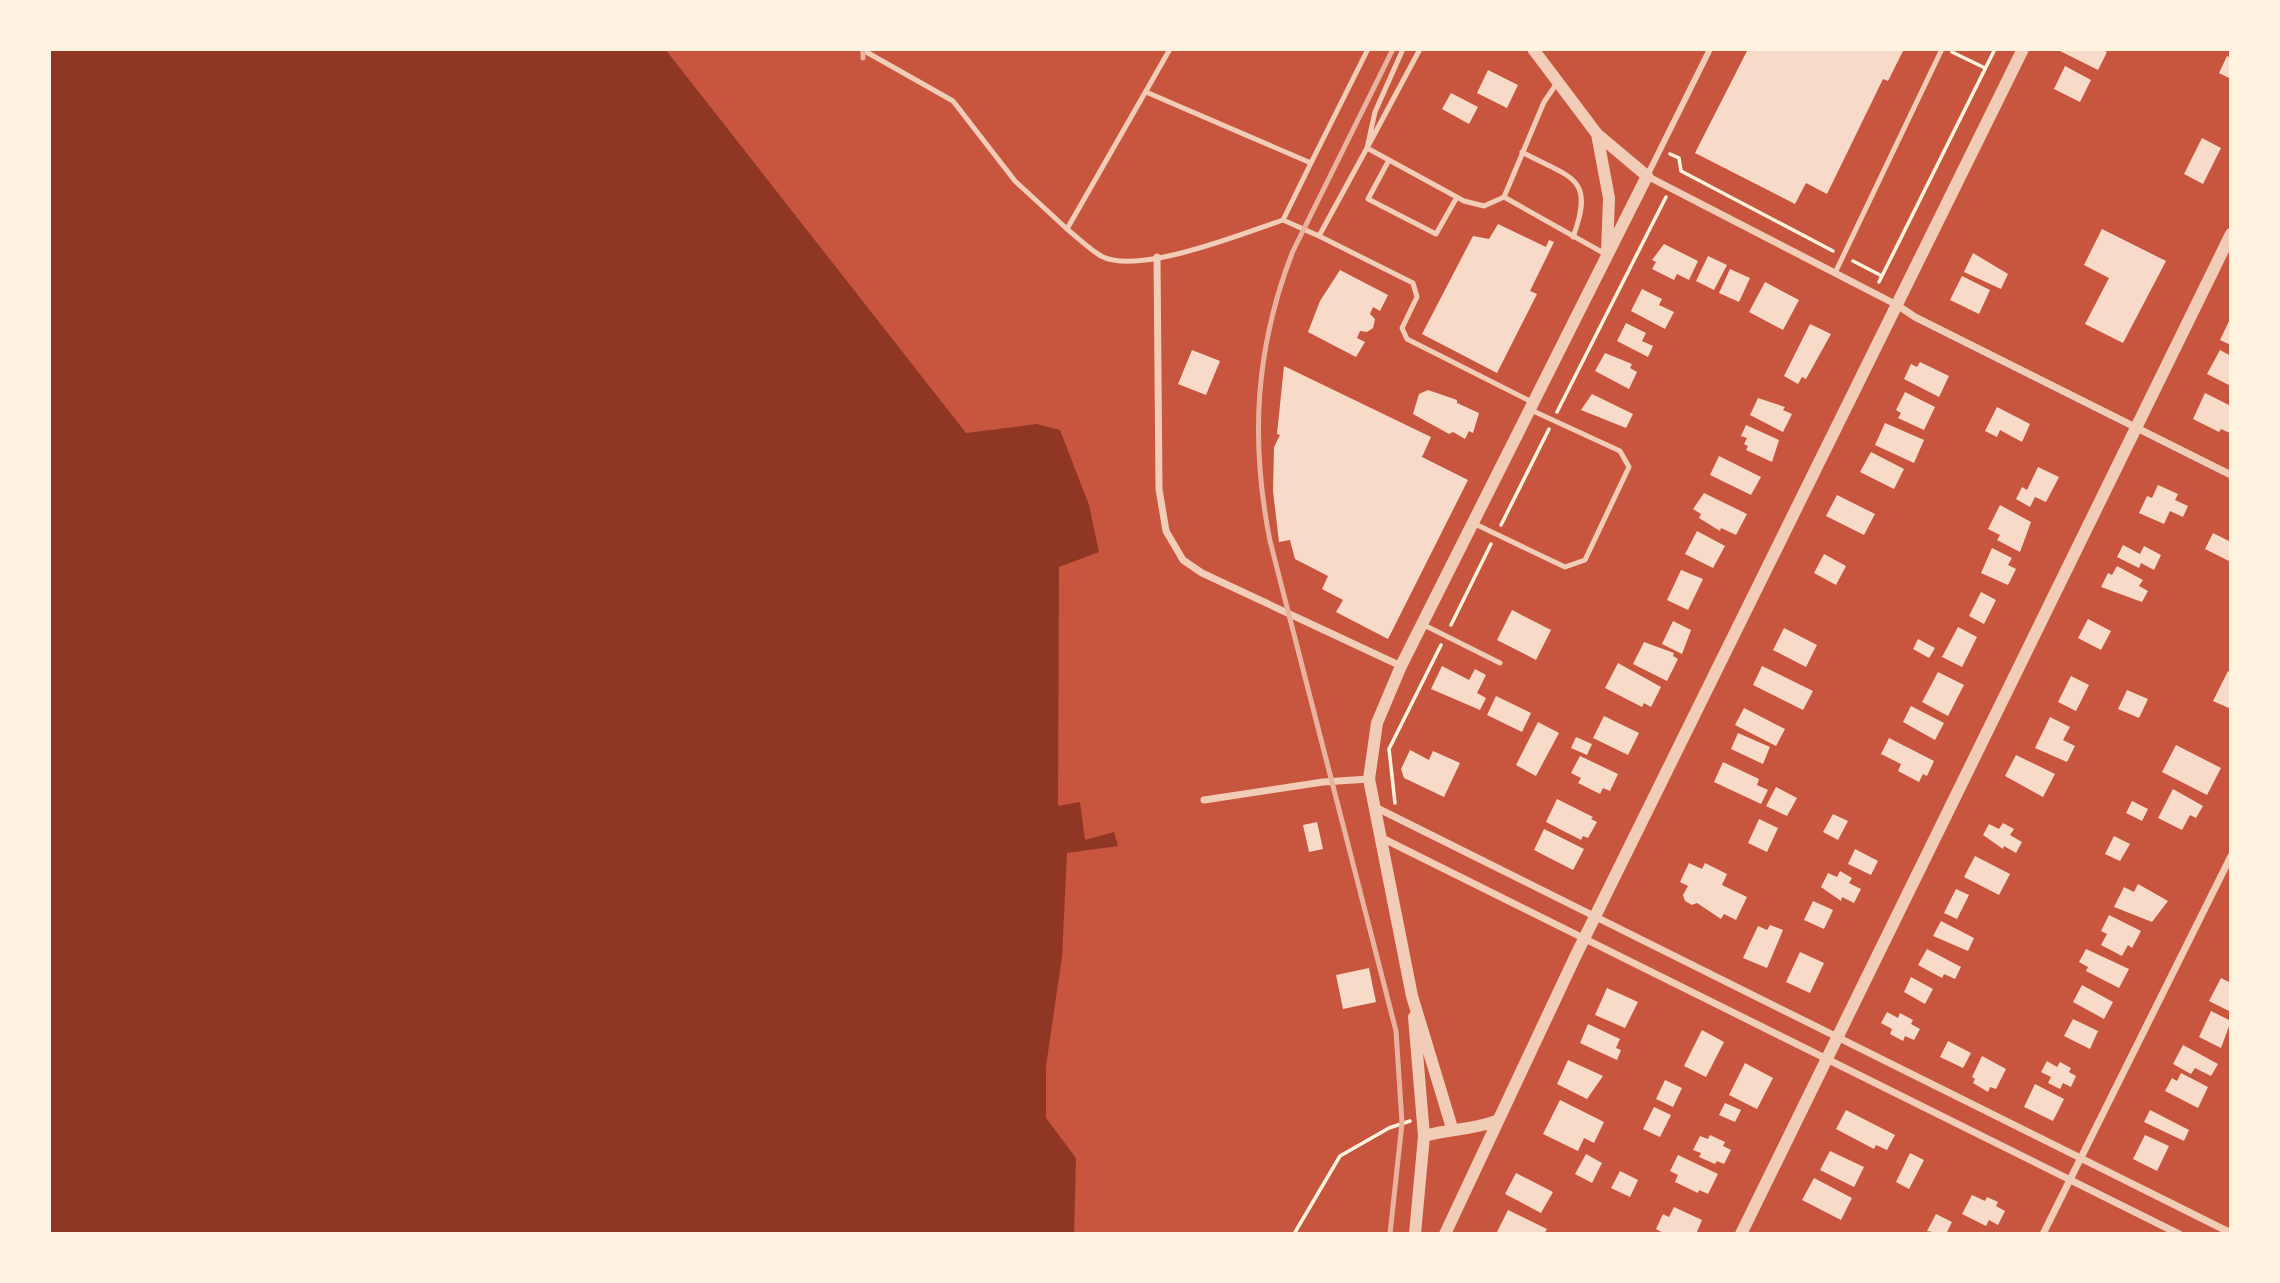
<svg xmlns="http://www.w3.org/2000/svg" width="2280" height="1283" viewBox="0 0 2280 1283" font-family="Overpass,sans-serif">
<style>
.water{fill:#8f3625}
.building{fill:#f7dbc8}
.lines{fill:none;stroke-linecap:round;stroke-linejoin:round}
.path{stroke:#fff3e0;stroke-width:3.5}
.service{stroke:#f1ccb7;stroke-width:5}
.pedestrian{stroke:#f1ccb7;stroke-width:6}
.minor{stroke:#f1ccb7;stroke-width:7}
.tertiary{stroke:#f1ccb7;stroke-width:12}
.rail{stroke:#e9b49f;stroke-width:5}
</style>
<rect width="100%" height="100%" fill="#c8553d"/>
<!-- water -->
<path class="water" d="M49 49H665L966 433 1037 424 1060 430 1089 505 1099 552 1059 567 1058 806 1080 802 1085 840 1114 832 1118 846 1067 853 1062 957 1046 1066V1118L1076 1158 1074 1234H49Z"/>
<!-- building -->
<path class="building" d="M1748 49H1904L1888 81 1883 79 1827 194 1806 183 1795 204 1695 153Z
M2062 49H2100L2107 52 2098 70 2060 51Z
M2227 56 2231 58V79L2219 73Z
M2065 66 2091 80 2080 102 2054 89Z
M1488 70 1518 85 1507 108 1477 93Z
M1451 93 1478 107 1469 124 1442 109Z
M2202 138 2221 148 2203 184 2184 174Z
M1498 224 1546 247 1549 240 1554 242 1530 291 1537 294 1497 373 1422 334 1473 236 1489 239Z
M2102 229 2166 261 2123 343 2085 324 2109 278 2084 265Z
M1664 244 1698 261 1689 280 1677 274 1674 280 1652 269 1656 262 1652 260Z
M1973 253 2008 274 2001 289 1964 272Z
M1708 256 1727 265 1714 290 1696 281Z
M1730 269 1750 278 1739 302 1719 293Z
M1340 270 1388 295 1380 311 1373 307 1370 314 1375 319 1373 328 1367 332 1360 331 1357 338 1365 342 1356 357 1308 332 1320 301Z
M1962 276 1990 290 1979 314 1950 300Z
M1765 282 1799 300 1783 330 1749 312Z
M1642 289 1662 299 1659 305 1674 312 1665 329 1631 311Z
M2231 317V345L2220 340Z
M1626 323 1646 333 1642 341 1653 346 1648 357 1617 341Z
M1810 324 1831 334 1806 379 1802 377 1798 384 1784 376Z
M1192 350 1220 361 1206 395 1178 384Z
M2220 350 2231 356V386L2207 374Z
M1605 353 1632 364 1630 368 1637 372 1629 389 1595 371Z
M1920 362 1949 376 1939 397 1904 379 1911 364 1917 367Z
M1284 366 1431 437 1422 457 1468 480 1388 639 1336 612 1343 600 1322 589 1328 576 1295 559 1290 540 1279 542 1273 491 1274 447 1280 435 1277 434Z
M1428 390 1457 400V403L1479 413 1473 433 1469 431 1465 439 1453 432 1449 434 1413 414 1419 394Z
M1905 392 1935 407 1924 430 1898 418 1901 413 1896 410Z
M2205 393 2231 406 2230 433 2221 429 2219 432 2193 419Z
M1592 394 1633 414 1626 428 1581 410Z
M1758 398 1785 407 1783 410 1792 414 1783 432 1750 415Z
M1997 407 2030 424 2022 442 2000 430 1997 437 1985 431Z
M1885 423 1924 440 1914 463 1875 445Z
M1746 425 1779 440 1772 462 1746 450 1748 446 1744 444 1747 438 1741 436Z
M1871 452 1904 469 1894 489 1860 472Z
M1719 456 1761 477 1751 495 1710 475Z
M2038 467 2059 477 2046 502 2035 497 2030 507 2016 499 2022 487 2027 490Z
M2158 485 2178 494 2175 500 2188 506 2183 517 2170 511 2164 524 2139 513 2147 496 2152 498Z
M1704 493 1747 514 1736 535 1721 528 1720 531 1699 518 1701 514 1693 509Z
M1837 495 1875 514 1864 535 1826 516Z
M2000 505 2031 522 2020 552 1997 540 2000 535 1988 529Z
M1697 531 1725 546 1713 568 1685 554Z
M2213 533 2231 542V562L2205 549Z
M2123 545 2140 554 2144 546 2161 555 2154 570 2141 563 2139 568 2117 557Z
M1992 548 2012 558 2008 565 2016 569 2008 585 1981 573Z
M1824 554 1846 566 1836 585 1814 573Z
M2117 566 2143 580 2139 586 2148 591 2142 602 2101 587 2108 573 2112 575Z
M1681 570 1703 579 1688 610 1667 600Z
M1981 592 1996 600 1984 624 1969 616Z
M1512 610 1551 630 1536 660 1497 640Z
M2088 619 2111 631 2101 650 2078 638Z
M1673 621 1691 630 1682 654 1662 644Z
M1958 627 1977 637 1962 667 1942 657Z
M1784 628 1817 645 1806 667 1773 650Z
M1918 639 1935 648 1929 658 1913 649Z
M1644 642 1674 653 1673 656 1678 659 1667 681 1633 664Z
M1618 663 1661 687 1651 707 1644 703 1642 707 1605 688Z
M1442 666 1469 680 1475 669 1486 675 1477 693 1486 698 1480 710 1431 689Z
M1762 666 1813 691 1803 710 1753 685Z
M2228 671 2231 673V709L2213 701Z
M1938 672 1964 685 1948 716 1922 702Z
M2071 676 2089 685 2076 711 2058 702Z
M2127 690 2148 699 2139 718 2118 709Z
M1496 696 1531 713 1522 732 1487 715Z
M1911 706 1944 723 1935 740 1903 722Z
M1744 708 1785 729 1776 746 1735 725Z
M1604 716 1639 733 1628 755 1593 738Z
M2050 717 2070 727 2063 740 2075 746 2067 762 2035 748Z
M1538 722 1559 733 1536 776 1516 765Z
M1738 733 1770 747 1763 764 1731 749Z
M1576 737 1592 744 1587 755 1571 748Z
M1889 738 1934 761 1927 776 1923 774 1919 782 1898 771 1901 764 1881 754Z
M2176 745 2221 768 2207 795 2162 772Z
M1410 750 1429 760 1433 751 1460 763 1444 797 1404 778 1401 769Z
M2016 755 2055 774 2043 797 2005 776Z
M1580 756 1618 774 1610 791 1603 788 1600 794 1578 783 1581 778 1571 773Z
M1723 762 1759 779 1757 785 1768 790 1761 804 1714 782Z
M1776 787 1797 798 1787 816 1766 806Z
M2173 789 2203 806 2196 818 2190 815 2182 830 2158 818Z
M1557 799 1593 817 1591 819 1597 822 1588 838 1583 836 1581 840 1546 822Z
M2132 801 2148 809 2142 821 2126 813Z
M1833 814 1848 821 1838 840 1823 832Z
M1759 819 1778 828 1767 852 1748 843Z
M1317 822 1323 849 1309 852 1303 825Z
M2003 823 2014 829 2010 835 2022 842 2016 853 2004 846 2003 849 1983 835 1989 824 1999 829Z
M1544 829 1584 849 1573 870 1534 850Z
M2114 836 2130 844 2120 861 2105 854Z
M1855 849 1878 861 1871 875 1848 864Z
M1975 856 2010 874 1999 895 1964 877Z
M1689 863 1702 869 1705 863 1727 874 1722 885 1747 897 1736 920 1724 914 1721 919 1697 903 1692 905 1685 901 1683 895 1688 886 1680 882Z
M1840 871 1852 878 1849 883 1861 889 1854 903 1842 897 1841 901 1821 887 1828 873 1837 877Z
M2138 884 2168 901 2152 922 2114 907 2124 887 2134 892Z
M1956 889 1969 895 1957 919 1944 913Z
M1813 901 1833 910 1824 929 1804 920Z
M2109 915 2141 931 2132 948 2128 945 2122 956 2101 945 2107 934 2101 931Z
M1941 921 1974 938 1968 951 1933 936Z
M1770 925 1783 930 1767 968 1743 958 1758 926 1767 930Z
M1927 949 1961 967 1955 979 1944 974 1942 978 1918 965Z
M2086 949 2129 969 2119 988 2086 971 2088 967 2079 962Z
M1800 952 1824 963 1810 993 1786 982Z
M1369 968 1376 1002 1343 1009 1336 975Z
M1911 977 1933 989 1925 1004 1904 992Z
M2221 978 2231 983V1012L2209 1001Z
M2082 985 2113 1002 2104 1019 2073 1002Z
M1607 988 1638 1002 1625 1028 1595 1015Z
M2211 1011 2231 1021 2221 1048 2199 1037Z
M1887 1012 1898 1018 1900 1013 1913 1020 1911 1024 1920 1029 1914 1040 1905 1036 1903 1041 1890 1034 1892 1029 1881 1023Z
M2073 1019 2098 1031 2090 1049 2064 1036Z
M1588 1024 1620 1039 1616 1048 1621 1050 1617 1060 1580 1043Z
M1702 1030 1724 1042 1706 1077 1684 1066Z
M1948 1041 1971 1053 1963 1068 1940 1057Z
M2183 1045 2218 1064 2211 1076 2195 1068 2191 1074 2173 1064Z
M1982 1056 2006 1069 1996 1089 1990 1087 1988 1092 1973 1083 1975 1079 1972 1077Z
M1568 1060 1603 1076 1587 1099 1557 1084Z
M2047 1061 2057 1067 2060 1062 2071 1068 2069 1072 2076 1076 2071 1087 2063 1083 2060 1089 2048 1083 2051 1077 2041 1072Z
M1745 1063 1773 1078 1757 1109 1729 1095Z
M2181 1073 2208 1087 2198 1108 2165 1091 2172 1078 2177 1081Z
M1665 1080 1682 1088 1673 1107 1656 1099Z
M2035 1084 2064 1099 2053 1121 2024 1107Z
M1560 1100 1604 1122 1594 1143 1584 1138 1578 1151 1543 1134Z
M1725 1103 1741 1110 1735 1122 1719 1115Z
M1654 1107 1671 1115 1660 1137 1643 1129Z
M1846 1110 1895 1135 1887 1150 1876 1145 1874 1149 1836 1129Z
M2150 1110 2189 1130 2184 1141 2144 1122Z
M1710 1135 1725 1142 1723 1146 1731 1150 1724 1164 1717 1161 1715 1164 1699 1157 1701 1153 1693 1150 1700 1136 1708 1139Z
M2145 1135 2169 1146 2157 1171 2133 1159Z
M1830 1151 1864 1167 1854 1187 1820 1170Z
M1910 1153 1924 1160 1909 1189 1896 1182Z
M1586 1154 1602 1163 1592 1183 1575 1174Z
M1678 1155 1718 1174 1708 1194 1699 1190 1698 1193 1675 1182 1678 1175 1670 1171Z
M1620 1171 1638 1180 1630 1197 1611 1188Z
M1516 1173 1553 1192 1541 1213 1505 1194Z
M1814 1178 1852 1198 1841 1220 1802 1200Z
M1972 1195 1985 1201 1987 1197 1998 1202 1996 1206 2005 1211 1998 1225 1989 1220 1986 1226 1962 1214Z
M1674 1207 1702 1220 1696 1234H1665L1656 1229 1663 1214 1669 1217Z
M1508 1210 1547 1229 1544 1234H1496Z
M1936 1214 1952 1222 1946 1234 1927 1231Z"/>
<g class="lines">
<!-- path -->
<path class="path" d="M1952 52 1985 68
M1670 154 1679 158 1681 171 1833 251
M1853 261 1882 276
M1879 282 1995 49
M1557 412 1666 197
M1501 525 1549 429
M1451 625 1491 544
M1395 803 1389 749 1441 645
M1294 1234 1340 1156 1389 1128 1410 1121"/>
<!-- service -->
<path class="service" d="M861 49 953 101 1015 181 1067 229
M1170 49 1067 229C1078 238 1089 249 1101 256 1138 276 1244 233 1283 220L1319 236
M1403 49 1375 112 1367 148 1319 236 1413 283 1417 297 1402 328 1407 339 1532 402
M1420 49 1367 148 1464 201 1484 206 1504 197 1544 102 1557 83
M1146 92 1311 163 1283 220
M1522 152C1570 178 1596 176 1573 237
M1389 160 1368 199 1436 234 1457 197
M1311 163 1368 49
M1504 197 1607 255
M1835 273 1942 49
M1475 524 1565 567 1585 560 1629 467 1620 451 1531 410
M1422 624 1500 663"/>
<!-- pedestrian -->
<path class="pedestrian" d="M1647 176 1710 49"/>
<!-- minor -->
<path class="minor" d="M1647 176 1897 305 1915 317 2231 475
M1157 257 1159 489 1166 531 1183 560 1202 573 1401 666
M1204 800 1323 782 1369 779
M1375 807 2231 1233
M1382 838 2179 1234
M2043 1234 2231 856"/>
<!-- tertiary -->
<path class="tertiary" d="M1597 134 1609 198 1607 251
M1414 1017 1424 1136 1415 1234
M1452 1128 1412 996 1369 779 1377 723 1401 666 1647 176 1597 134 1533 49
M1424 1136C1449 1129 1472 1130 1496 1121
M1445 1234 1576 955 2023 49
M1741 1234 2231 234"/>
<!-- rail -->
<path class="rail" d="M863 58V49
M1390 1234 1402 1123 1396 1031 1270 541C1250 440 1255 348 1293 251L1393 49"/>
</g>
<!-- border -->
<rect width="2280" height="1283" fill="none" stroke="#fff3e0" stroke-width="102"/>
</svg>
